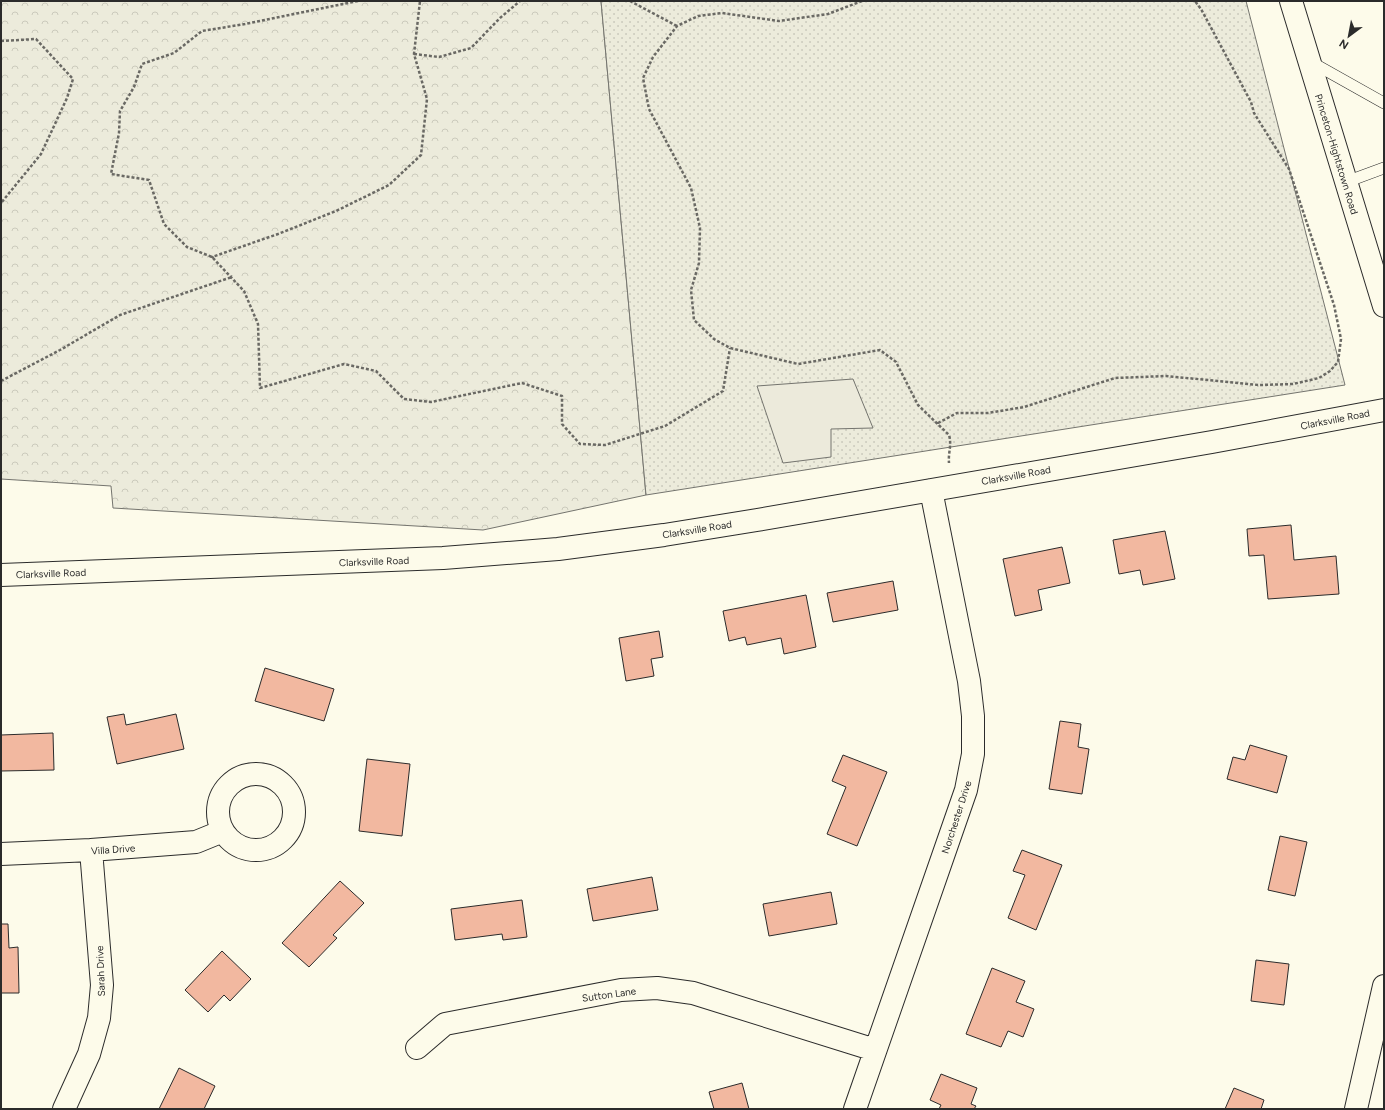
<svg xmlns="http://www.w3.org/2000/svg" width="1385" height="1110" viewBox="0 0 1385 1110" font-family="Figtree,sans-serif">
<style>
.forest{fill:url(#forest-crowns);stroke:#74746e}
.park{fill:url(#park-dots);stroke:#74746e}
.parking{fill:#eceadb;stroke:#74746e}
.building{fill:#f2b8a0;stroke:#2b2b2b}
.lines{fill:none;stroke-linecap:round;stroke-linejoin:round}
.lane-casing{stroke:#2b2b2b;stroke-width:12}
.street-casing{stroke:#2b2b2b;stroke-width:24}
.primary-casing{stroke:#2b2b2b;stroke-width:24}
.path{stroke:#6a6964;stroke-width:2.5;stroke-dasharray:3 2;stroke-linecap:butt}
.lane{stroke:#fdfbea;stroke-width:11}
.street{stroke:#fdfbea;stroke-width:22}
.primary{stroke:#fdfbea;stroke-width:22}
.labels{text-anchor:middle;stroke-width:3;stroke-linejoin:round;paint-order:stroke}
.street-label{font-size:10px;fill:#2b2b2b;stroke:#fdfbea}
</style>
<defs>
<pattern id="forest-crowns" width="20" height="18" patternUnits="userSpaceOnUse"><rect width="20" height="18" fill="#ecebdb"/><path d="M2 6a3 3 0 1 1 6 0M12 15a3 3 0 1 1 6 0" fill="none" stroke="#cbcabc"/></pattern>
<pattern id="park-dots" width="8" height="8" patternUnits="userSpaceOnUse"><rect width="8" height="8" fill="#ecebdb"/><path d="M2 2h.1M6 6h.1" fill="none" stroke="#cbcabc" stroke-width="1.8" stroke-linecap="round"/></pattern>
</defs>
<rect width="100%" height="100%" fill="#fdfbea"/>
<!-- forest -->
<path class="forest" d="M1 1H601L646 495 483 530 113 508 111 486 1 479Z"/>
<!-- park -->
<path class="park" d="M601 1H1246L1345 385 646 495Z"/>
<!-- parking -->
<path class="parking" d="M853 379 873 428 831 429V457L783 463 757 386Z"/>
<!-- building -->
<path class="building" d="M1291 525 1294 560 1336 556 1339 594 1268 599 1264 555 1249 556 1247 529Z
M1165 531 1175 579 1143 585 1140 570 1119 574 1113 540Z
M1062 547 1070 583 1038 590 1042 610 1015 616 1003 559Z
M893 581 898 610 833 622 827 593Z
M806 595 816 647 784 654 781 638 747 645 745 637 729 641 723 611Z
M659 631 663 657 651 659 654 676 626 681 619 638Z
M265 668 334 689 324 721 255 701Z
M124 714 126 725 176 714 184 749 117 764 107 717Z
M1060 721 1081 724 1078 747 1089 749 1082 794 1049 789Z
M53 733 54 770 1 771V735Z
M1250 745 1287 756 1277 793 1227 779 1233 757 1245 760Z
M843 755 887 772 857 846 827 834 846 787 832 781Z
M367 759 410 764 402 836 359 831Z
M1280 836 1307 842 1295 896 1268 890Z
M1022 850 1062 865 1036 930 1008 918 1025 875 1013 871Z
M652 877 658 910 593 921 587 889Z
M340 881 364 903 333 935 337 938 309 967 282 943Z
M831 892 837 924 769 936 763 904Z
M522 900 527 937 503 940 502 934 455 940 451 909Z
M1 924H8L9 948 18 947 19 993H1Z
M222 951 251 979 230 1001 224 995 208 1012 185 990Z
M1256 960 1289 964 1284 1005 1251 1001Z
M992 968 1025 981 1016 1002 1034 1009 1023 1037 1008 1031 1001 1047 966 1034Z
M179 1068 215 1086 204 1109H159Z
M941 1074 977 1088 971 1104 976 1106 974 1109H939L941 1105 930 1100Z
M742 1083 749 1109H714L709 1092Z
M1234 1088 1264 1100 1261 1109H1225Z"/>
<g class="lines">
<!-- lane casing -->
<g class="lane-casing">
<path id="lane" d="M1311 62 1384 103
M1346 182 1384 168"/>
</g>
<!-- street casing -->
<g class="street-casing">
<path id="street" d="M1 575 443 558 558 549 664 535 757 520 1212 442 1384 410
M218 812a38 38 0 1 1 76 0a38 38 0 1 1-76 0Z
M1 854 91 850 196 842 223 831
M417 1048 445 1024 621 990 657 988 693 993 875 1050
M64 1109 89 1054 99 1018 102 985 91 850
M855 1109 966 790 973 754V716L969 681 931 490"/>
</g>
<!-- primary casing -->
<g class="primary-casing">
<path id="primary" d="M1291 1 1384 306
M1356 1109 1384 986"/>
</g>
<!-- path -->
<path class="path" d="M358 1 245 24 202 31 174 53 142 64 134 87 120 111 119 133 111 174 149 180 164 224 187 247 212 257 244 291 258 324 260 388 344 364 376 371 404 399 431 402 522 383 562 396V424L580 444 605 445 665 426 723 391 730 348
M630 1 677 26
M862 1 828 14 779 21 722 13 698 16 677 26 653 57 643 78 649 109 691 188 700 228 699 263 691 290 694 320 714 339 730 348 798 364 880 350 896 362 918 405 949 435C952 445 948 453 949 463
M1 41 36 39 73 79 67 98 41 154 1 203
M414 54 439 57 471 48 500 18 520 1
M214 258 212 257 278 234 336 211 389 185 421 155 427 99 414 54 420 1
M1 381 60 350 120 315 232 277 231 276
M938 423 957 413H988L1024 407 1115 378 1166 376 1259 385 1293 384 1319 378 1330 371 1338 362 1341 339 1334 305 1289 169 1254 113 1251 102 1201 9 1195 1"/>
<!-- lane -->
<use href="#lane" class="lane"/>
<!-- street -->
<use href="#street" class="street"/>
<!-- primary -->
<use href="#primary" class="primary"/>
</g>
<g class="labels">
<!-- street labels -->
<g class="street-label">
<text transform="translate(1337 154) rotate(73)" y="4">Princeton-Hightstown Road</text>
<text transform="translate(1335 419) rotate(-11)" y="4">Clarksville Road</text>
<text transform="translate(1016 475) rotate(-10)" y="4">Clarksville Road</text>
<text transform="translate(697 529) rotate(-9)" y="4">Clarksville Road</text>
<text transform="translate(374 561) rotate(-2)" y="4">Clarksville Road</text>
<text transform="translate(51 573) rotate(-2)" y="4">Clarksville Road</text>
<text transform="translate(956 817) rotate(-72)" y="4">Norchester Drive</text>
<text transform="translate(113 849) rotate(-4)" y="4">Villa Drive</text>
<text transform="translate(100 971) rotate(-92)" y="4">Sarah Drive</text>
<text transform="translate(609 994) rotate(-8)" y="4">Sutton Lane</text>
</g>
</g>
<!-- border -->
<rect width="1385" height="1110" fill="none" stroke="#2b2b2b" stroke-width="4"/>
<!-- north arrow -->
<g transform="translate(1349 36) rotate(212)" stroke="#fdfbea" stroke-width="3" paint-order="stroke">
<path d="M0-3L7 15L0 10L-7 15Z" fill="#2b2b2b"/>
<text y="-6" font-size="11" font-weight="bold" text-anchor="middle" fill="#2b2b2b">N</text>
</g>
</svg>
